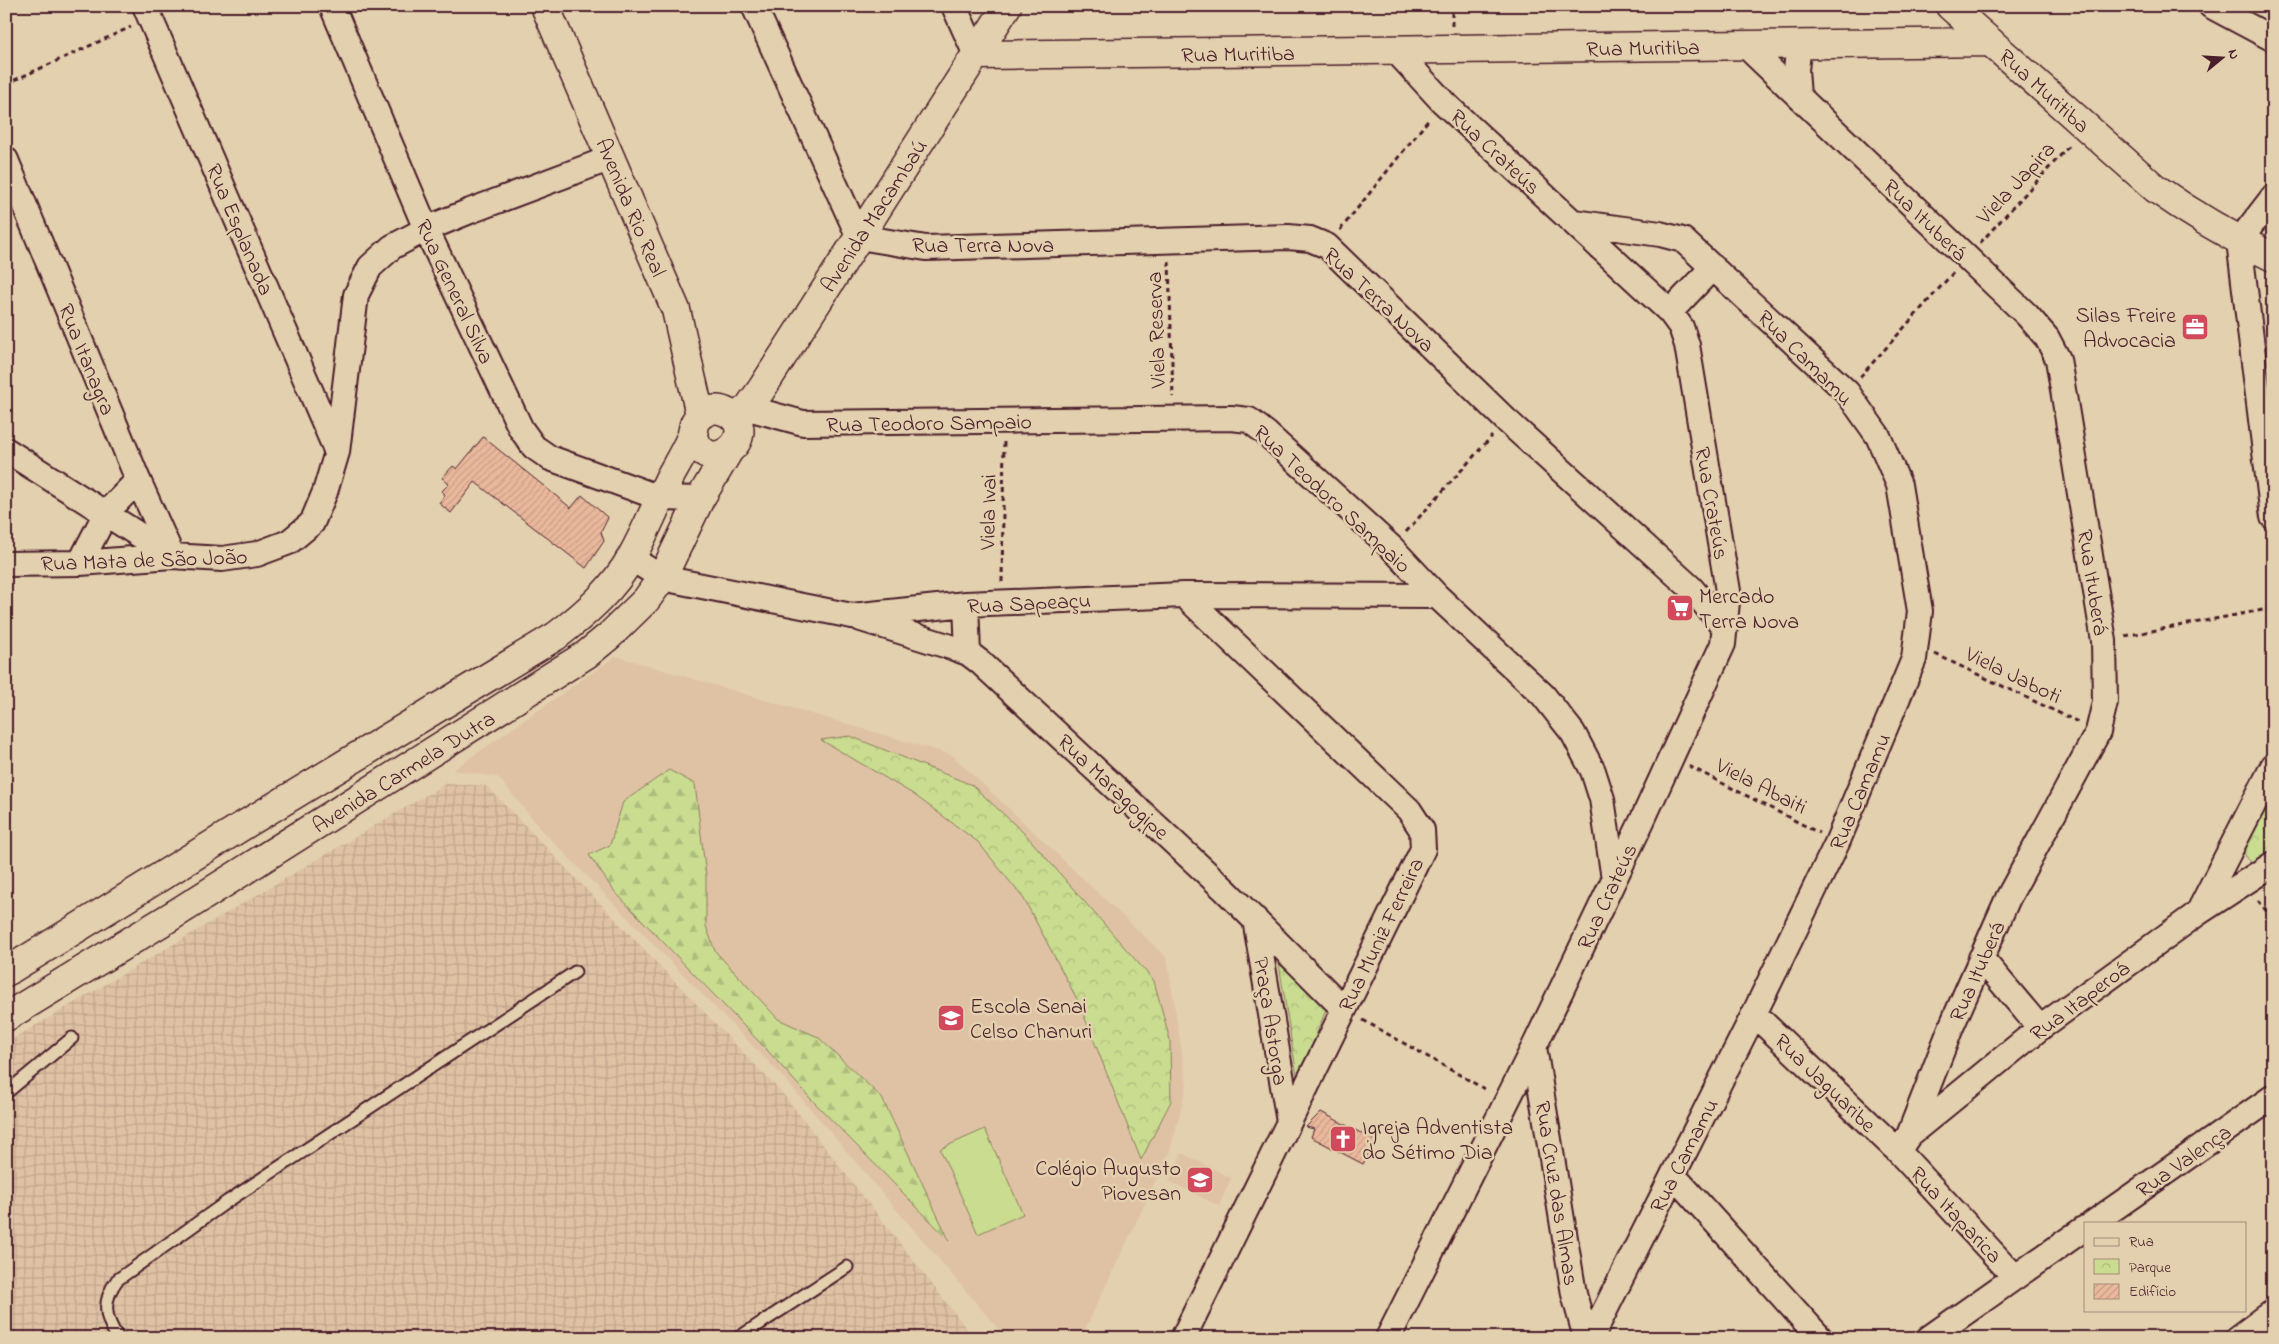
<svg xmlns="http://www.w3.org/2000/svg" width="2279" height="1344" viewBox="0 0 2279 1344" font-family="'Indie Flower',sans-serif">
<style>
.built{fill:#dfc2a4}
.industrial{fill:url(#industrial-grid)}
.forest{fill:url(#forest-firs);stroke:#8a7e5e}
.park{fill:url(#park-crowns);stroke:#8a7e5e}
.pitch{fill:#c9dc90;stroke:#8a7e5e}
.building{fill:url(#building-hatch);stroke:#4a1f2b}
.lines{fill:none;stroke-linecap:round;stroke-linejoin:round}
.service-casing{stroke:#4a1f2b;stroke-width:15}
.minor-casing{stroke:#4a1f2b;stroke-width:28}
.tertiary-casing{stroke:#4a1f2b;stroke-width:31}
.path{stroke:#4a1f2b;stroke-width:3;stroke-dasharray:5 4;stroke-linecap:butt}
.service{stroke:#e3d0ae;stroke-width:11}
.minor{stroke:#e3d0ae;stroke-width:24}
.tertiary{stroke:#e3d0ae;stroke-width:28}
.labels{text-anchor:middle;stroke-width:5;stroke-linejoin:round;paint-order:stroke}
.street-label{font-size:22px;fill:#4a1f2b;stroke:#e3d0ae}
.poi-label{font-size:22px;fill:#4a1f2b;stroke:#e3d0ae;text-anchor:start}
</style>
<defs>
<pattern id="industrial-grid" width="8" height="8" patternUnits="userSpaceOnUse" patternTransform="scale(1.25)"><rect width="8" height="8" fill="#dfc2a4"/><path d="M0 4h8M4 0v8" fill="none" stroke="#c1a68d"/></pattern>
<pattern id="forest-firs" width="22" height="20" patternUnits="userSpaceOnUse" patternTransform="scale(1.25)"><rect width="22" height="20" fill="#c9dc90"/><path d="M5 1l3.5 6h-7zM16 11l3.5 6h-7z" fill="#aebc7c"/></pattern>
<pattern id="park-crowns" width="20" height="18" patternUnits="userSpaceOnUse" patternTransform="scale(1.25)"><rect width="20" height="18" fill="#c9dc90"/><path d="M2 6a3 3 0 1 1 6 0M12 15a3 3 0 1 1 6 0" fill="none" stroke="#aebc7c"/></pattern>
<pattern id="building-hatch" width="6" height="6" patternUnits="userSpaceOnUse" patternTransform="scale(1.25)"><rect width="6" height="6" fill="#eab89c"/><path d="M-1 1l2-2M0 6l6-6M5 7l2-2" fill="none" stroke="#ca9e87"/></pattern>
</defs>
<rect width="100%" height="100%" fill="#e3d0ae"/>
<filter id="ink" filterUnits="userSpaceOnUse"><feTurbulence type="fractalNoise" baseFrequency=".02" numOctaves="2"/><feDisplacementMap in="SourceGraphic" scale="10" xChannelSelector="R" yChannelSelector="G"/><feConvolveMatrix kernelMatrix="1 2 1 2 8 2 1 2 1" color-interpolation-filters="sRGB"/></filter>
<g filter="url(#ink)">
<!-- built -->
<path class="built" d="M616 656 952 755 1167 958 1187 1085 1170 1151 1081 1338H1006L784 1078 540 828 498 777 453 770Z
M1182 1153 1231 1178 1219 1206 1169 1181Z"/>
<!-- industrial -->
<path class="industrial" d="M447 783 487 786 784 1095 974 1338H6V1043Z"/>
<!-- forest -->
<path class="forest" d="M669 770 695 784 706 876V926L715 951 778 1019 818 1037 882 1098 949 1240 810 1098 767 1050 614 891 589 855 610 845 623 802Z"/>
<!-- park -->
<path class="park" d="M850 736 972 785 1026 835 1154 981 1170 1040 1171 1101 1141 1160 1079 1003 1024 899 978 842 913 794 821 740Z
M2273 787V854L2256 866C2246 858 2243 855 2243 842Z
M1279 964 1327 1007 1298 1082Z"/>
<!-- pitch -->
<path class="pitch" d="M985 1129 1023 1214 978 1234 940 1149Z"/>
<!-- building -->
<path class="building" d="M483 437 571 508 582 495 608 518 601 532 604 541 586 568 475 482 451 513 439 503 445 495 442 491 449 484 442 478 453 466 457 469Z
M1321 1112 1376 1141 1363 1164 1311 1137 1314 1129 1306 1127Z"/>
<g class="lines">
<!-- service casing -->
<g class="service-casing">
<path id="service" d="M6 1093 72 1038
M118 1338C104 1317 102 1301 117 1280L228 1201 575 972
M738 1338 847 1267"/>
</g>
<!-- minor casing -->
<g class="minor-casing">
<path id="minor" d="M145 6 336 450
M332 6 426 229 521 429 534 447 550 458 660 498 700 499
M754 6 859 237 926 248 1288 237 1310 239 1327 246 1506 420 1691 588 1725 628
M954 6 976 55
M2211 6 2273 39
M1745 45 2027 315 2047 338 2058 359 2104 641 2105 702 2098 732 2008 898 1952 1025 1909 1135
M1798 96 1796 70 1799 44
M6 160 138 480 172 556
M2273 197 2239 241 2273 517
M1574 222 1660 234 1683 240 1847 392 1878 436 1899 485 1920 611 1914 659 1837 843 1754 1014 1591 1338
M1670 312 1713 267
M748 408 803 423 1231 418 1249 420 1267 434 1392 548 1437 596 1543 695 1573 733 1593 771 1602 799 1614 879
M6 450 172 556
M631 558 662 578 852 616 966 604 1184 595 1437 596
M80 563 106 513 138 480
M6 564 80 563 172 556 222 559 257 554 289 542 312 523 325 492 337 452 356 295 370 267 392 247 426 229 470 211 611 158
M966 604 968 653
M861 619 954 648 968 653 980 662 1225 890 1343 1008
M2198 913 2273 766
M1255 919 1289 1122
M1981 958 2040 1028
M1754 1014 1898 1151 2015 1277
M1534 1047 1574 1294 1586 1338
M1898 1151 1909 1135 2040 1028 2198 913 2273 864
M1673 1175 1820 1338
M2093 1223 2273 1097
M1183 1338 1423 849 1422 830 1409 810 1184 595
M1388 1338 1534 1047 1642 821 1723 644 1728 591 1687 345 1681 327 1670 312 1443 102 1396 51
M1929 1338 2085 1228
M2238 1338 2273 1312"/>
</g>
<!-- tertiary casing -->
<g class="tertiary-casing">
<path id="tertiary" d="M545 6 676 310 700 415
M1950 6 2155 188C2193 215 2231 237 2273 257
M976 55 1991 42
M734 418 748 408 761 390 1007 6
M6 972 236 830 556 636C585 614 614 589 632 556 646 531 657 503 670 477 677 464 685 451 691 437 693 432 693 426 695 422 698 417 701 414 706 412 713 408 721 409 728 413 764 435 705 484 693 433
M6 1017 175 914 587 654 609 636 646 600 662 578 700 499 728 452"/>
</g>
<!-- path -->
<path class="path" d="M357 11 368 6
M1452 26V6
M6 84 131 27
M1340 230 1430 118
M1980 243 2071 144
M1169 261 1173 397
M1860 377 1953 273
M1406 532 1492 436
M1002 582 1004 440
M2125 636 2273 608
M1935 654 2078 722
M1689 766 1819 833
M2258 900 2273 920
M1363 1020 1488 1091"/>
<!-- service -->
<use href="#service" class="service"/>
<!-- minor -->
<use href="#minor" class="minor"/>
<!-- tertiary -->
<use href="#tertiary" class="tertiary"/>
</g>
</g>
<!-- icons -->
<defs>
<g id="office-square" transform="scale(1.4375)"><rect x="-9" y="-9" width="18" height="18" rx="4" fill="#d1495b" stroke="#e3d0ae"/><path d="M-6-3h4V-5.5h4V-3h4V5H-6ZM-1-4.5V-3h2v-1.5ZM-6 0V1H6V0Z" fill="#fff"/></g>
<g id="supermarket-square" transform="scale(1.4375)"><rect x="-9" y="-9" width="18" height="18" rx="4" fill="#d1495b" stroke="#e3d0ae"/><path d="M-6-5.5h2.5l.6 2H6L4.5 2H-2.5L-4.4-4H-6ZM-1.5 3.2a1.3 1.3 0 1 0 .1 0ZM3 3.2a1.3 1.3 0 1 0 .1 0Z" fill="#fff"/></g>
<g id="university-square" transform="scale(1.4375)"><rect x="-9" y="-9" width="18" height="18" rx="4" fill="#d1495b" stroke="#e3d0ae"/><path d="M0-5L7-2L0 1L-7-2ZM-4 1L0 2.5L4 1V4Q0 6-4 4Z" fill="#fff"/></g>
<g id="church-square" transform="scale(1.4375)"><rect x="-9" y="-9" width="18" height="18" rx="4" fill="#d1495b" stroke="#e3d0ae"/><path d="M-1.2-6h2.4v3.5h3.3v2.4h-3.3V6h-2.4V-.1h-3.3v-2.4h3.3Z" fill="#fff"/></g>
<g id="school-square" transform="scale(1.4375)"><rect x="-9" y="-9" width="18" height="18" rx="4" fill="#d1495b" stroke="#e3d0ae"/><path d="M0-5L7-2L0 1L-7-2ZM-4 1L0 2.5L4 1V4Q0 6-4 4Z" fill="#fff"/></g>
</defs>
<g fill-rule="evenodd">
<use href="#office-square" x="2195" y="327"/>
<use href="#supermarket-square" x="1680" y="608"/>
<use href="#university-square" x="951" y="1018"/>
<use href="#church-square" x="1343" y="1139"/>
<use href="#school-square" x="1200" y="1180"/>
</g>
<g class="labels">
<!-- street labels -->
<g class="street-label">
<text transform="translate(1643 47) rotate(-1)" y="8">Rua Muritiba</text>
<text transform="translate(1238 53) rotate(-1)" y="8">Rua Muritiba</text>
<text transform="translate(2045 90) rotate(42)" y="8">Rua Muritiba</text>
<text transform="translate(1496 151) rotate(43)" y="8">Rua Crateús</text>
<text transform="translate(2015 182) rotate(-47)" y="8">Viela Japira</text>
<text transform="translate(632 207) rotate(67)" y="8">Avenida Rio Real</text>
<text transform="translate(873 215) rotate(-57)" y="8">Avenida Macambaú</text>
<text transform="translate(1926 219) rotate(44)" y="8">Rua Ituberá</text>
<text transform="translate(241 229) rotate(67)" y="8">Rua Esplanada</text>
<text x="983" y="252">Rua Terra Nova</text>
<text transform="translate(456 291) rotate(65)" y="8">Rua General Silva</text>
<text transform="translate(1380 299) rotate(43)" y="8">Rua Terra Nova</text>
<text transform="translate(1155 330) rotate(-92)" y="8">Viela Reserva</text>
<text transform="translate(1806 357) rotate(45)" y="8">Rua Camamu</text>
<text transform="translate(88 359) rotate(68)" y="8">Rua Itanagra</text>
<text transform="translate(929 422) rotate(-1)" y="8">Rua Teodoro Sampaio</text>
<text transform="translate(1333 498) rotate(43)" y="8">Rua Teodoro Sampaio</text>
<text transform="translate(1713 503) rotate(80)" y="8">Rua Crateús</text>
<text transform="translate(987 512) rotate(-89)" y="8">Viela Ivai</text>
<text transform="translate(144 559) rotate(-2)" y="8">Rua Mata de São João</text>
<text transform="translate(2094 582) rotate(81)" y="8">Rua Ituberá</text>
<text transform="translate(1029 602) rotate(-3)" y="8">Rua Sapeaçu</text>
<text transform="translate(2014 674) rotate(26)" y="8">Viela Jaboti</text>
<text transform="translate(403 771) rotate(-32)" y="8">Avenida Carmela Dutra</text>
<text transform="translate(1762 785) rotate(27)" y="8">Viela Abaiti</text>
<text transform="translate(1114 786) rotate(43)" y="8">Rua Maragogipe</text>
<text transform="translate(1859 791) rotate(-67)" y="8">Rua Camamu</text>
<text transform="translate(1606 896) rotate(-65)" y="8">Rua Crateús</text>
<text transform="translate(1380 934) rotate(-64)" y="8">Rua Muniz Ferreira</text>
<text transform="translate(1976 971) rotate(-66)" y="8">Rua Ituberá</text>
<text transform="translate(2079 1000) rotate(-37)" y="8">Rua Itaperoá</text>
<text transform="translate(1272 1021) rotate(81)" y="8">Praça Astorga</text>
<text transform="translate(1826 1082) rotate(44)" y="8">Rua Jaguaribe</text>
<text transform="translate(1683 1155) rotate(-63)" y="8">Rua Camamu</text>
<text transform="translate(2183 1160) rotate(-35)" y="8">Rua Valença</text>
<text transform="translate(1558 1193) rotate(81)" y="8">Rua Cruz das Almas</text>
<text transform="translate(1957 1214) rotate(47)" y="8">Rua Itaparica</text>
</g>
<!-- poi labels -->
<g class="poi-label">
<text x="2176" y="322" text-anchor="end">Silas Freire<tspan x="2176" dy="25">Advocacia</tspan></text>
<text x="1699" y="603">Mercado<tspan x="1699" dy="25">Terra Nova</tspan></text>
<text x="970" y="1013">Escola Senai<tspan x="970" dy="25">Celso Chanuri</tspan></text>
<text x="1362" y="1134">Igreja Adventista<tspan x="1362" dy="25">do Sétimo Dia</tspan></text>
<text x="1181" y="1175" text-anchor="end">Colégio Augusto<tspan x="1181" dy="25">Piovesan</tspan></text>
</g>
</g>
<!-- margin -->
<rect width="2279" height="1344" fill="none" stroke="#e3d0ae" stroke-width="25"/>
<rect x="12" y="12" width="2254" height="1319" fill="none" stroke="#4a1f2b" stroke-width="2" filter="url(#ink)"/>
<!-- legend -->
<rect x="2084" y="1222" width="162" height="90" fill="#e3d0ae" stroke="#a6897a"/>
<rect x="2094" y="1238" width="25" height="8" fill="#e3d0ae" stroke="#a6897a"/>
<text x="2129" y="1246" font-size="15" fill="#4a1f2b">Rua</text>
<rect x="2094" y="1259" width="25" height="15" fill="url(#park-crowns)" stroke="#a6897a"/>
<text x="2129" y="1272" font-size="15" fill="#4a1f2b">Parque</text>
<rect x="2094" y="1284" width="25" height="15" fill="url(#building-hatch)" stroke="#a6897a"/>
<text x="2129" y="1296" font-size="15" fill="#4a1f2b">Edifício</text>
<!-- north arrow -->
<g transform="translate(2222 58) rotate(72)" stroke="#e3d0ae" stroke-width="4" paint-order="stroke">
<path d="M0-4L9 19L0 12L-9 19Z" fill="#4a1f2b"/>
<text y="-8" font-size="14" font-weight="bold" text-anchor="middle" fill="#4a1f2b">N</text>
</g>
</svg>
